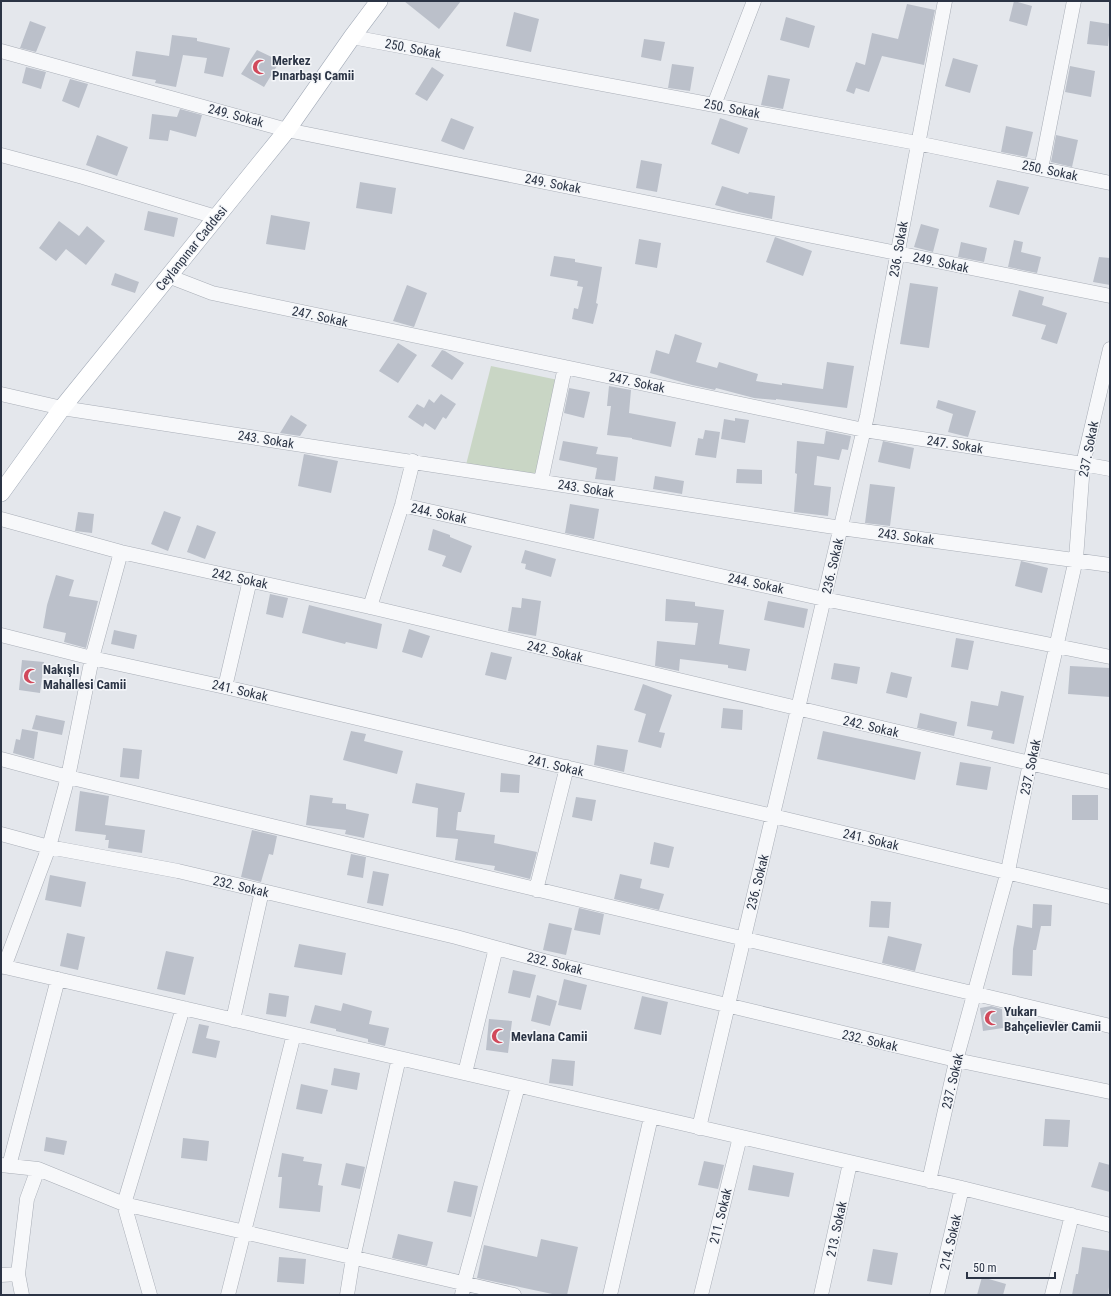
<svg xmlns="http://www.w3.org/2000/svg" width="1111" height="1296" viewBox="0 0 1111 1296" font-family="'Roboto Condensed',sans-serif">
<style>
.green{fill:#c9d6c5}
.building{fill:#bbc0ca}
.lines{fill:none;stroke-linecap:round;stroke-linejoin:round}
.minor-casing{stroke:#a9aeb7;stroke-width:15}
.major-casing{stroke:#a3abb8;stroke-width:18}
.minor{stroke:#f7f8fa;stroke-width:14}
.major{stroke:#fff;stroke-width:17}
.labels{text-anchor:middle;stroke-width:3;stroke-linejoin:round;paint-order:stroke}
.street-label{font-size:13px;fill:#2b3445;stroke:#f4f6f9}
.poi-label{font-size:13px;font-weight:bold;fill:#2b3445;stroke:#f4f6f9;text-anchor:start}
</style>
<rect width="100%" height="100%" fill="#e4e7ec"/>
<!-- green -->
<path class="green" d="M491 366 558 380 538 470 531 476 466 465Z"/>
<!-- building -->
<path class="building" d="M404 1H461L439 29Z
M1014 1 1032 6 1027 26 1009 21Z
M907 4 935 10 924 65 882 56 869 92 856 88 854 94 846 91 856 62 865 65 872 33 898 39Z
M514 12 539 19 531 52 506 46Z
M786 17 815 26 809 48 780 40Z
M30 21 46 27 36 52 20 48Z
M1090 21 1110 24 1108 46 1087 44Z
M172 35 197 38V41L230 48 223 77 204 73 207 58 183 55 176 87 155 83 156 80 132 76 136 51 169 56Z
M644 39 665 42 661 61 641 57Z
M257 50 280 61 264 87 241 74Z
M953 58 978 65 970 93 945 86Z
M672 64 694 67 690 91 668 88Z
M1070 66 1095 71 1091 97 1065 92Z
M26 67 46 72 41 89 22 83Z
M432 67 444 75 427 101 415 94Z
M768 75 790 79 783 109 761 105Z
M70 79 88 84 79 108 62 101Z
M180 109 202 115 196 137 170 130 168 141 149 139 152 114 177 117Z
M451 118 474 127 464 150 441 141Z
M720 118 748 128 739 154 711 144Z
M1006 126 1033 132 1027 157 1001 152Z
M97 135 128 147 117 176 86 165Z
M1056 135 1078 140 1072 167 1051 162Z
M641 160 662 164 657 192 636 188Z
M997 180 1029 187 1019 215 989 207Z
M360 182 396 188 392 214 356 208Z
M722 186 748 194 749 192 775 196 772 219 739 212 715 205Z
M148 211 178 218 174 237 144 230Z
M271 215 310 222 305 250 266 244Z
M59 221 79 236 87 226 105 241 86 265 66 249 56 261 39 248Z
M921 224 939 229 933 252 914 247Z
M775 237 812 251 803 276 766 262Z
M639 239 661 243 657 268 635 264Z
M1014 240 1023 242 1021 252 1041 257 1037 273 1008 267Z
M961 242 987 248 984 262 958 257Z
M554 256 575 259V262L602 267 596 303 598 304 593 324 572 319 574 308 578 309 583 287 577 286 578 281 550 276Z
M1099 257 1110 258V285L1093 282Z
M115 273 139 282 135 293 111 285Z
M910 283 938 287 929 348 900 344Z
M407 285 427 293 414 327 393 321Z
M1019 290 1044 297 1042 305 1067 313 1057 344 1041 339 1046 325 1012 316Z
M675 334 702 343 696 362 717 368 719 362 758 374 756 381 782 385V383L823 389 827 362 854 366 847 408 776 399V400L754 398 716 388 715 390 692 385 650 373 656 350 669 354Z
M398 343 417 355 398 383 379 371Z
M442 350 445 351 464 363 452 380 431 366Z
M609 386 631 390 629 413 676 422 671 447 632 439V438L607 435 611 406H607Z
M569 388 590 392 584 418 564 413Z
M441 394 456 404 446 419 443 417 435 430 425 423 423 427 408 417 417 404 424 408 429 399 434 403Z
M938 400 976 411 968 437 948 432 953 414 936 408Z
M291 415 307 425 300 436 280 433Z
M735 418 749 420 745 443 721 439 724 419 735 421Z
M705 430 720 432 716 458 695 455 698 438 703 439Z
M826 431 851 436 848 450 842 449 839 460 817 456 814 485 831 487 828 516 794 512 797 474 795 473 797 441 824 444Z
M563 441 598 447 596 454 618 457 615 481 595 479 597 468 559 460Z
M883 441 914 448 910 469 878 462Z
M304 454 338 461 331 493 298 486Z
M737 469 762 470V484L736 483Z
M655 476 684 481 682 494 653 489Z
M870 484 895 487 890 526 865 523Z
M570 504 599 509 594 539 565 533Z
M164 511 181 517 168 551 151 544Z
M78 512 94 514 92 533 75 531Z
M197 525 216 532 205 559 187 552Z
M433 529 450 535V537L472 546 461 573 442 566 446 556 428 550Z
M525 550 556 559 551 577 525 569 526 564 521 563Z
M1021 561 1048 568 1042 593 1015 586Z
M56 575 74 580 69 596 98 601 86 648 64 642 66 633 43 628 47 605Z
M270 594 288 598 283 618 266 614Z
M522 598 541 601 536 636 508 631 512 607 521 608Z
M666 599 695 602V606L724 610 719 644 750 649 746 671 728 668V665L680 659 679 671 655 666 657 641 695 645 698 623 665 621Z
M768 601 808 609 804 628 764 620Z
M309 605 382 624 377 649 346 642 345 644 302 633Z
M409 629 430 636 422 658 402 652Z
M114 630 137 635 134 649 111 644Z
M956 638 974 641 968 670 951 667Z
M491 652 512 657 506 680 485 675Z
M22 660 44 662 40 693 19 690Z
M834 663 860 667 857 684 831 679Z
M1070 666 1110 668V697L1068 694Z
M891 672 912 677 907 698 886 693Z
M643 684 672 695 659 732 665 733 661 748 638 742 646 714 634 710Z
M1001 691 1024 696 1014 744 991 739 993 731 967 726 971 701 998 706Z
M723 708 743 710 742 730 721 728Z
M920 713 957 722 954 736 917 728Z
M36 715 65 721 62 735 32 729Z
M22 729 38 732 34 759 13 753 16 739 20 740Z
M351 731 366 734 364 741 403 751 397 774 343 760Z
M823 731 921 752 915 780 817 759Z
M597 745 628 750 624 772 594 765Z
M123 748 142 750 139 779 120 777Z
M960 762 991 767 987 790 956 785Z
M501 773 520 775 519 793 500 792Z
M416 783 465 793 461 812H458L456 830 495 835 494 843 537 852 530 879 494 870 495 866 455 860 458 839 436 837 438 808 412 803Z
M80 791 109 796 105 825 145 830 142 853 108 848 109 840H105L106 835 75 831Z
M310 795 333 798 332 803 346 804V809L369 814 364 838 345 834 346 830 306 825Z
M1072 795H1098V820H1072Z
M576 797 596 800 592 821 572 817Z
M252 830 277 836 273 855 269 854 261 882 241 877Z
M654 842 674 847 669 868 650 864Z
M351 854 366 857 363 878 347 875Z
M373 871 389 874 383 906 367 903Z
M620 874 642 879 640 888 664 894 659 910 614 899Z
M50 875 86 882 81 907 45 900Z
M871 901 891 902 889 928 869 927Z
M1033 904 1052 905 1051 926H1041L1036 950H1033L1032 976 1012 975 1013 949 1017 925 1032 928Z
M579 908 604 914 600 935 574 930Z
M549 923 572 928 566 955 543 950Z
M67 933 85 937 78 970 60 966Z
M888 936 922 944 915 971 882 963Z
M299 944 346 953 342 975 294 967Z
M166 951 194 957 185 995 157 989Z
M513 970 536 975 530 998 508 993Z
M564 979 587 985 581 1010 558 1005Z
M269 993 289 996 286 1017 266 1014Z
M537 995 557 1001 550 1026 531 1021Z
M642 996 668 1002 661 1035 634 1029Z
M343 1003 372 1011 369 1024 389 1028 385 1046 368 1042V1039L336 1031V1029L310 1023 315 1005 341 1011Z
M991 1006 1002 1009 1003 1028 983 1031 980 1008Z
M489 1019 512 1021 508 1053 486 1050Z
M199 1024 209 1026 206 1038 220 1041 216 1058 192 1053Z
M552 1059 575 1061 573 1086 549 1083Z
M334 1068 360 1073 357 1090 331 1085Z
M301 1084 328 1090 322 1114 296 1109Z
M1045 1119 1070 1120 1068 1147 1043 1146Z
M46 1137 67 1141 64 1155 44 1151Z
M183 1138 209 1141 207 1161 181 1158Z
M282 1153 304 1157 303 1161 322 1164 318 1185 323 1186 320 1212 279 1208 282 1177H278Z
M704 1161 724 1165 718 1189 698 1185Z
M1099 1162 1110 1165V1192L1091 1187Z
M346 1163 365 1167 360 1189 341 1185Z
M753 1165 794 1173 789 1197 748 1190Z
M454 1181 478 1186 471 1217 447 1212Z
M398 1234 433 1242 427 1266 392 1258Z
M541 1239 578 1247 567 1295H557L477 1278 484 1245 537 1257Z
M1082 1247 1110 1251V1279L1108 1295H1072L1076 1274H1078Z
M873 1249 898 1253 892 1285 867 1281Z
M279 1257 306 1259 304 1284 277 1282Z
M982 1277 1006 1284 1003 1295H977Z"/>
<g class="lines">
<!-- minor casing -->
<g class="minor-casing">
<path id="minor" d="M352 37 917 143 1110 183
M1 51 287 130 1110 296
M714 105 754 1
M1 155 83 177 216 217
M1041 169 1074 1
M168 276 212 293 864 430 1083 464 1110 469
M1 394 62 408 841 528 1110 565
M541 481 565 367
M402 505 824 599 1110 657
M1 519 121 552 370 607 1110 782
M370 607 402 505 413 461
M1 635 92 658 225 687 773 816 1110 897
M225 687 250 580
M1 759 68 777 397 856 1110 1026
M1 834 49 847 178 871 456 937 559 965 956 1060 1110 1092
M536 890 567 767
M1 966 962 1188 1110 1225
M4 967 49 847 68 777 92 658 121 552
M183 1008 124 1204 514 1295
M233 1020 262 891
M465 1073 496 948
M699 1128 867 416 945 1
M1 1165 38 1169 124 1204 150 1295
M9 1166 58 979
M929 1181 958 1053 1008 871 1030 763 1076 559 1083 464 1110 349
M1 1275 18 1274
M22 1295 18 1274 27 1199 38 1169
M228 1295 294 1034
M347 1295 353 1258 399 1058
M462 1295 464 1283 518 1086
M610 1295 651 1117
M701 1295 740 1137
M821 1295 850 1163
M937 1295 962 1188
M1052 1295 1072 1215"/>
</g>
<!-- major casing -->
<g class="major-casing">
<path id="major" d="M1 493 62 408 287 130 352 37 379 1"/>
</g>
<!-- minor -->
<use href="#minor" class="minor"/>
<!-- major -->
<use href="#major" class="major"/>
</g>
<!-- icons -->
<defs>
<g id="mosque-bare" transform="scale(1.2)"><path d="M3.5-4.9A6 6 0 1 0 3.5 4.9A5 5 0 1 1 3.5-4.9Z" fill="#d1495b" stroke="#f4f6f9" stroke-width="2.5" paint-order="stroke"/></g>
</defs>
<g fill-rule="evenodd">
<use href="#mosque-bare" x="260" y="67"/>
<use href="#mosque-bare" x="31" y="676"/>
<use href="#mosque-bare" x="992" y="1018"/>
<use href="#mosque-bare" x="499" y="1036"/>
</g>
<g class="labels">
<!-- street labels -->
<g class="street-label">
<text transform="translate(413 48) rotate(11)" y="5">250. Sokak</text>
<text transform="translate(732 108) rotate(11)" y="5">250. Sokak</text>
<text transform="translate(236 115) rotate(15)" y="5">249. Sokak</text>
<text transform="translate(1050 170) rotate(12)" y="5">250. Sokak</text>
<text transform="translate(553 183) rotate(11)" y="5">249. Sokak</text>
<text transform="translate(191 248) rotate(-51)" y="5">Ceylanpınar Caddesi</text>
<text transform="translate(898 249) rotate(-80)" y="5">236. Sokak</text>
<text transform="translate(941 262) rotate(12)" y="5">249. Sokak</text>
<text transform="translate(320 316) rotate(12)" y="5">247. Sokak</text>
<text transform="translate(637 382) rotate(12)" y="5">247. Sokak</text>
<text transform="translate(266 439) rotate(9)" y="5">243. Sokak</text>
<text transform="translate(955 444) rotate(9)" y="5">247. Sokak</text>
<text transform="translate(1088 449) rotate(-79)" y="5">237. Sokak</text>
<text transform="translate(586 488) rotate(9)" y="5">243. Sokak</text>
<text transform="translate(439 513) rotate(12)" y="5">244. Sokak</text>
<text transform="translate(906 536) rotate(8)" y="5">243. Sokak</text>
<text transform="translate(832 566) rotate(-77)" y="5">236. Sokak</text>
<text transform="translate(240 578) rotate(12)" y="5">242. Sokak</text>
<text transform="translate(756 583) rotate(12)" y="5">244. Sokak</text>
<text transform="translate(555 651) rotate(13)" y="5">242. Sokak</text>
<text transform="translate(240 690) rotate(13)" y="5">241. Sokak</text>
<text transform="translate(871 726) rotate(13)" y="5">242. Sokak</text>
<text transform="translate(556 765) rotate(13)" y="5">241. Sokak</text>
<text transform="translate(1030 767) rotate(-78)" y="5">237. Sokak</text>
<text transform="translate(871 839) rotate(13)" y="5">241. Sokak</text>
<text transform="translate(757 882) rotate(-76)" y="5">236. Sokak</text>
<text transform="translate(241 886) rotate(13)" y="5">232. Sokak</text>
<text transform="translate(555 963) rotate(14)" y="5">232. Sokak</text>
<text transform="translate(870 1040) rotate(13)" y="5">232. Sokak</text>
<text transform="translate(952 1081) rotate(-77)" y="5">237. Sokak</text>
<text transform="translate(720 1216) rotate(-76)" y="5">211. Sokak</text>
<text transform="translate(836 1229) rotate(-78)" y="5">213. Sokak</text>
<text transform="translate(950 1242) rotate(-77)" y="5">214. Sokak</text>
</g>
<!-- poi labels -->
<g class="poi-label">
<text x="272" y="65">Merkez<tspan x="272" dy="15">Pınarbaşı Camii</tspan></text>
<text x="43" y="674">Nakışlı<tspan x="43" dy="15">Mahallesi Camii</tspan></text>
<text x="1004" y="1016">Yukarı<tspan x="1004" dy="15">Bahçelievler Camii</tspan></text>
<text x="511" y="1041">Mevlana Camii</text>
</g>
</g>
<!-- border -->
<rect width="1111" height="1296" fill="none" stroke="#2b3445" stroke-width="4"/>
<!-- scale -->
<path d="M967 1272v6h88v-6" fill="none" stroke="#2b3445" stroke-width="2"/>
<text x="973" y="1272" font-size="12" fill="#2b3445" stroke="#f4f6f9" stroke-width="3" paint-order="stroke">50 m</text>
</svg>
